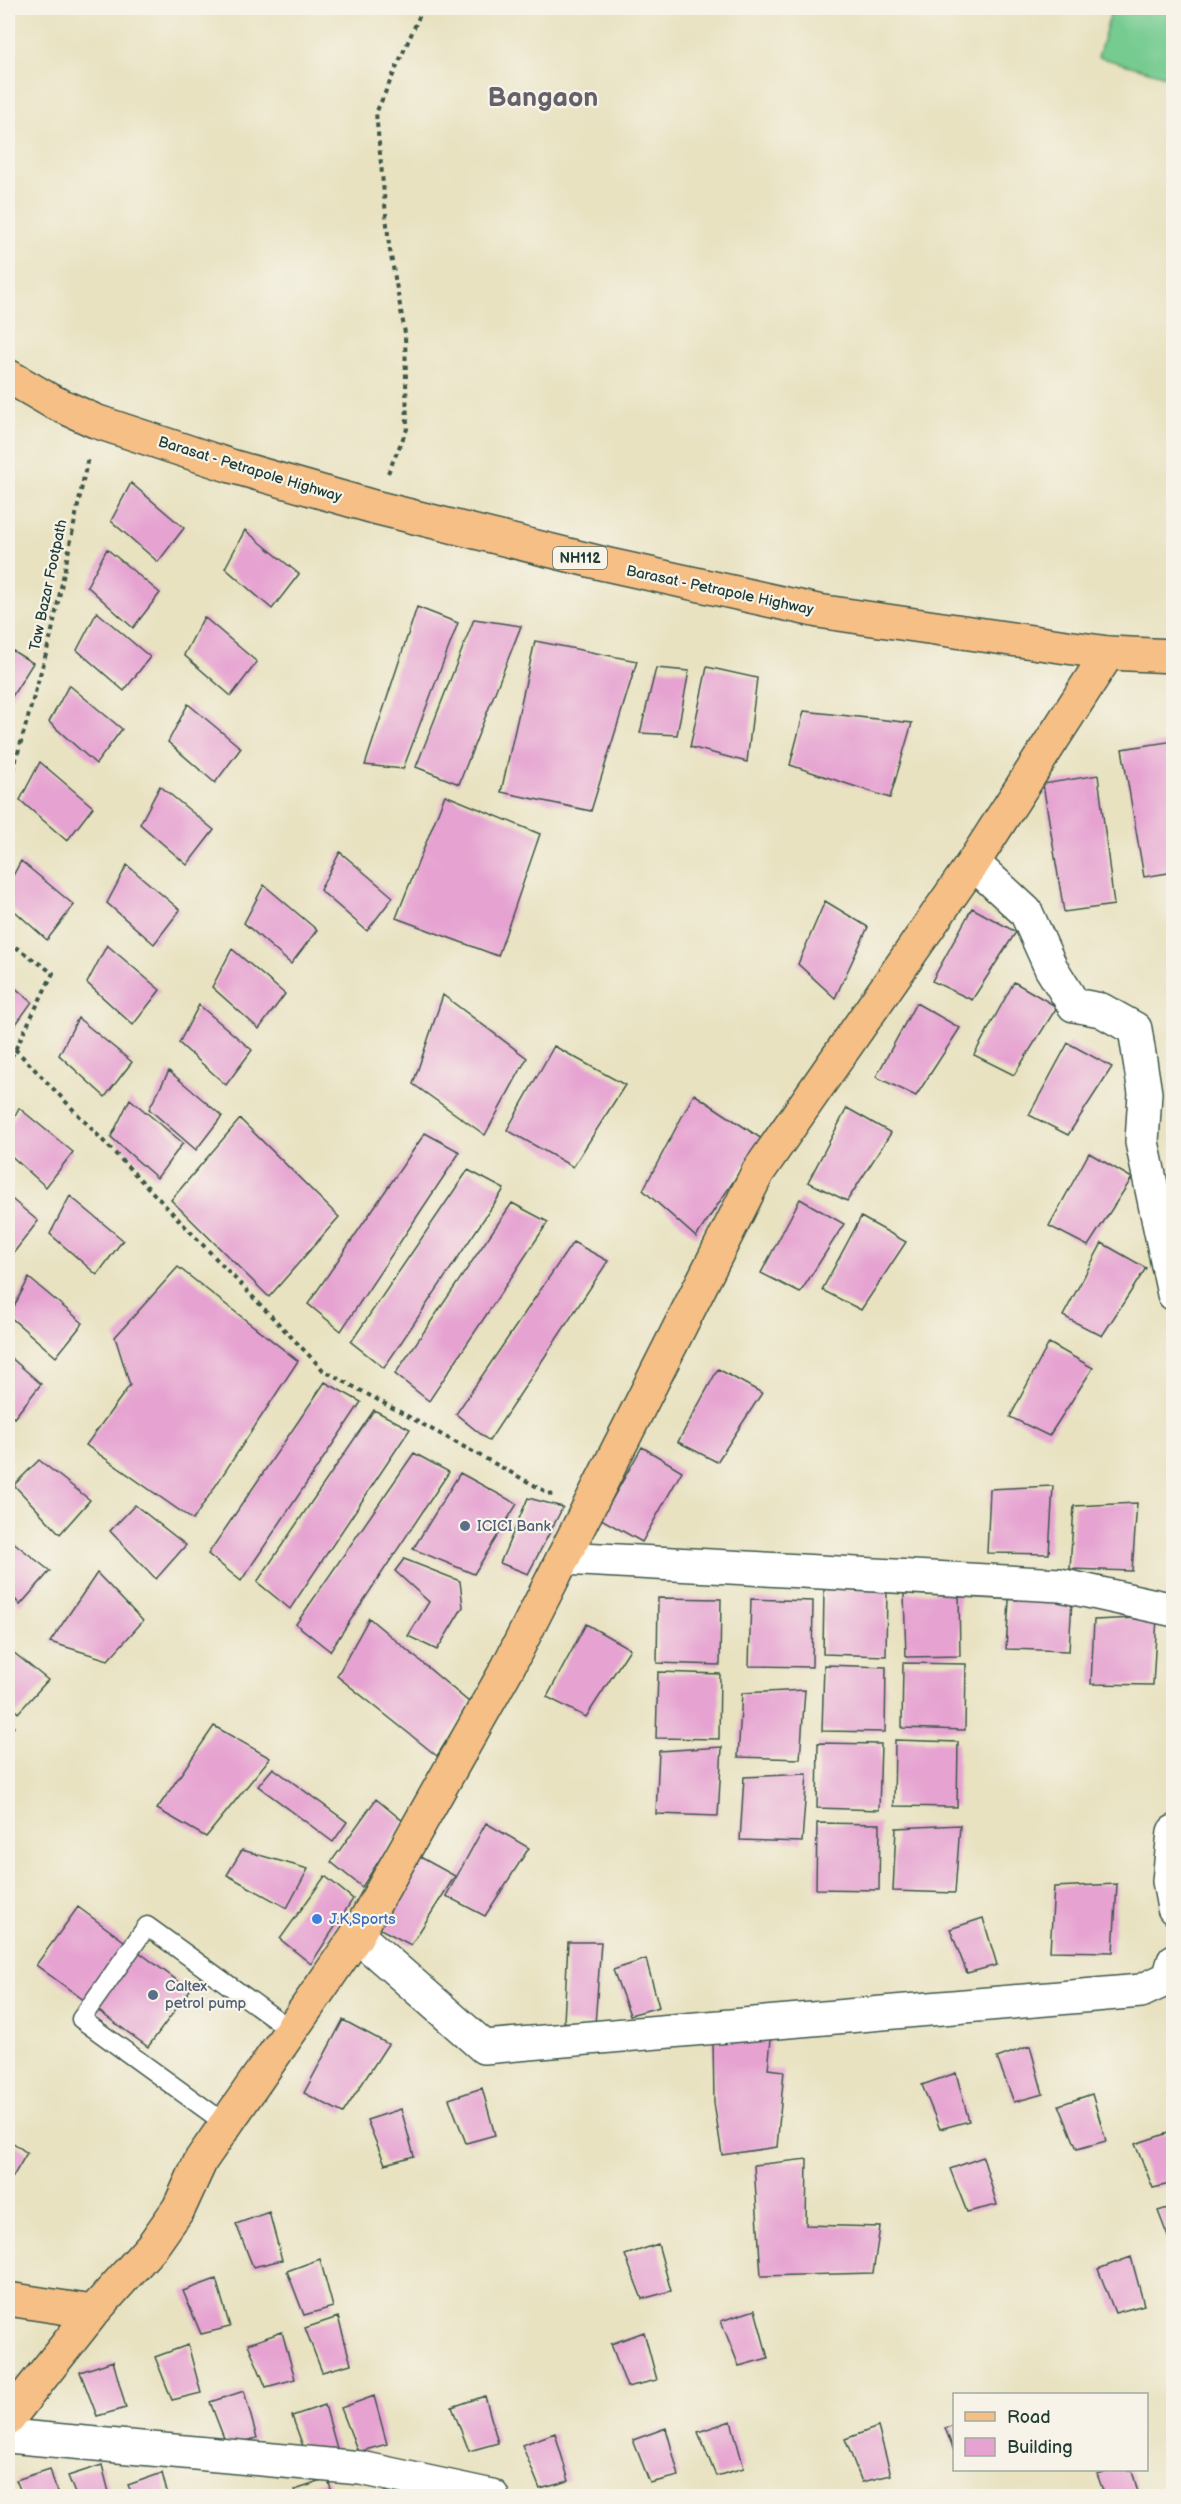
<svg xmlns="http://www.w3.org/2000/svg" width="1181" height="2504" viewBox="0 0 1181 2504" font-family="'Balsamiq Sans',sans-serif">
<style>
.green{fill:#75cb90;stroke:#4a8462;stroke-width:1.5}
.building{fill:#e6a3d1}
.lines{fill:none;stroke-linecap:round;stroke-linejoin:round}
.service-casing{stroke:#3d5649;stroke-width:21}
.minor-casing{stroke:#3d5649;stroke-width:36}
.primary-casing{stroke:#3d5649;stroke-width:36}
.trunk-casing{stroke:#3d5649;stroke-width:36}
.path{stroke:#3d5649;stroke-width:4;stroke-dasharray:4.5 4.5;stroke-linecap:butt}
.service{stroke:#fff;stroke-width:18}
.minor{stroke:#fff;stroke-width:33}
.primary{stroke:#f5bf86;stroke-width:33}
.trunk{stroke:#f5bf86;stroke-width:33}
.service-dot{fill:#5c6f8a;stroke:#f7f3e8;stroke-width:2}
.shop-dot{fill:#3f7fe0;stroke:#f7f3e8;stroke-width:2}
.labels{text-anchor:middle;stroke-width:4.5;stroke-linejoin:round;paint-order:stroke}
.shield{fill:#f7f3e8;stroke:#60746a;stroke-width:1.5}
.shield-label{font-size:14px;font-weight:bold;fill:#1f3d34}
.street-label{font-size:15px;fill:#1f3d34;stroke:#f7f3e8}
.service-label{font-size:15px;fill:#4e5e75;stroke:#f7f3e8;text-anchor:start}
.shop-label{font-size:15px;fill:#366cbe;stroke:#f7f3e8;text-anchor:start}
.town-label{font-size:27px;font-weight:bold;fill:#65616b;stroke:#f7f3e8}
</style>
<rect width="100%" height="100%" fill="#f7f3e8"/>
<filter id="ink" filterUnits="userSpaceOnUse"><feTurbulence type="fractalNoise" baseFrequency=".0167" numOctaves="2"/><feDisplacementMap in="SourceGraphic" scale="12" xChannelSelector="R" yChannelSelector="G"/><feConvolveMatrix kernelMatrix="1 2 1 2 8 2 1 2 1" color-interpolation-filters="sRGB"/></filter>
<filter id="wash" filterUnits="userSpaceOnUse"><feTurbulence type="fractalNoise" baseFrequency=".008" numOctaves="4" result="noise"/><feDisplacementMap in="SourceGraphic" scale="24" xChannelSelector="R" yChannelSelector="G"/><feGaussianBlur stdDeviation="1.35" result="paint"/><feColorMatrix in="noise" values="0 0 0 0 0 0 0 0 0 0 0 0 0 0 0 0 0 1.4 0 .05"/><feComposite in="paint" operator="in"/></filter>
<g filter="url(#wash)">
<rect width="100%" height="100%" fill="#e8e2c1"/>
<!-- green -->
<path class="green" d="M1112 8H1173V78L1098 57Z"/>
<g id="blocks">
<!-- building -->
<path class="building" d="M131 483 184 528 158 562 111 521Z
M245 530 299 574 272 609 225 568Z
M107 549 160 593 133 628 87 586Z
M417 607 458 623 403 769 365 765Z
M97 612 150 657 124 691 77 650Z
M204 617 257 662 231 696 184 655Z
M474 619 521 626 459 784 416 767Z
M535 641 637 661 591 811 501 792Z
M8 648 33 663 8 703Z
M707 667 757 678 747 762 690 747Z
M656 668 689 671 677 735 640 733Z
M69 685 122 729 96 764 49 722Z
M188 704 241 748 215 783 168 742Z
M804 711 912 723 890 798 790 765Z
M1174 741V872L1144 877 1122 749Z
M40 762 93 807 67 841 20 800Z
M1098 775 1114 905 1064 912 1043 784Z
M160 786 214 830 187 865 140 824Z
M445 795 540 834 498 956 396 918Z
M340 852 393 897 367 931 320 890Z
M21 861 74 905 47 940 8 905V885Z
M127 865 180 910 154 944 107 903Z
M264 885 317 930 291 964 244 923Z
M825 901 868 927 835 998 798 964Z
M972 908 1016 932 972 1000 932 981Z
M107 945 160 990 133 1025 87 983Z
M232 949 285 994 259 1029 212 987Z
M8 982 32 1002 8 1035Z
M1014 982 1057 1007 1014 1075 974 1055Z
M443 995 527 1058 485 1135 413 1084Z
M916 1003 960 1028 916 1096 876 1077Z
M199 1005 252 1050 226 1085 179 1043Z
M78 1018 132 1062 105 1097 59 1055Z
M1068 1043 1112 1067 1068 1135 1029 1115Z
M554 1046 625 1085 573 1167 507 1130Z
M169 1071 222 1116 196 1150 149 1109Z
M694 1094 762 1139 696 1237 643 1190Z
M130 1099 183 1143 157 1178 111 1137Z
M19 1108 73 1152 46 1187 8 1153V1130Z
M847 1108 891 1133 847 1201 808 1182Z
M240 1119 339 1217 269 1297 171 1200Z
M425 1133 460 1152 341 1331 308 1304Z
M1089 1153 1132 1178 1088 1246 1049 1226Z
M468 1170 504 1189 384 1368 351 1342Z
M8 1196 38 1221 12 1255 8 1252Z
M70 1196 123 1240 97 1275 50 1234Z
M800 1199 844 1224 800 1293 761 1273Z
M512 1203 548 1222 429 1401 395 1374Z
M861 1217 906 1242 861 1310 822 1290Z
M573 1242 608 1261 489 1441 456 1414Z
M1102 1243 1146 1268 1102 1336 1063 1316Z
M178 1267 298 1361 193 1520 86 1445 130 1385 115 1337Z
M29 1278 83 1323 56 1357 9 1316Z
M1049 1343 1093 1368 1049 1436 1010 1417Z
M8 1355 41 1384 14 1418 8 1412Z
M718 1369 762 1393 717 1462 678 1442Z
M325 1382 361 1402 241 1581 208 1554Z
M374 1410 410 1429 290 1609 257 1582Z
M642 1447 682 1471 642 1542 601 1519Z
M414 1453 449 1472 330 1651 296 1624Z
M39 1460 90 1500 60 1534 14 1485Z
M460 1473 517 1504 474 1574 413 1549Z
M1053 1486 1049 1554 987 1553 990 1489Z
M528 1498 563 1507 528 1574 500 1563Z
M1137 1503 1132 1571 1070 1569 1074 1506Z
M135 1505 186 1545 156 1579 110 1531Z
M8 1538 50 1571 20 1605 8 1591Z
M404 1559 460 1581 463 1607 437 1650 408 1636 429 1602 395 1571Z
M97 1573 143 1621 108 1660 50 1642Z
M1073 1582 1069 1651 1006 1649 1010 1585Z
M824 1588 887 1590 886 1656 823 1654Z
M959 1592 960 1656 906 1657 904 1593Z
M658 1598 721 1599 720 1665 657 1663Z
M751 1599 813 1601 812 1667 749 1666Z
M1157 1617 1153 1685 1091 1684 1094 1620Z
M369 1618 470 1703 437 1756 337 1676Z
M586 1624 630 1649 586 1717 547 1697Z
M8 1648 48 1680 18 1713 8 1702Z
M903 1663 966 1664 965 1730 902 1728Z
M824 1665 886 1667 885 1732 822 1731Z
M658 1672 720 1674 719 1739 656 1738Z
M805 1690 800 1759 738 1757 742 1693Z
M8 1722 14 1727 8 1734Z
M214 1726 270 1758 206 1837 157 1809Z
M895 1740 958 1742 957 1807 894 1806Z
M818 1743 881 1744 879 1810 817 1808Z
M722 1747 718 1816 656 1814 659 1751Z
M273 1768 347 1822 333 1842 258 1786Z
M807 1774 802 1842 740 1840 744 1777Z
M376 1799 404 1822 362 1887 331 1862Z
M486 1823 529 1848 485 1916 446 1896Z
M817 1823 880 1824 879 1890 816 1889Z
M960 1825 955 1893 893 1891 896 1828Z
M242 1850 308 1869 287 1908 227 1875Z
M411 1852 455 1876 411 1945 371 1924Z
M325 1876 353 1899 311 1964 280 1939Z
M1117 1884 1113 1952 1050 1951 1054 1887Z
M78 1907 190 1990 148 2047 36 1965Z
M983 1918 997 1965 967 1973 950 1929Z
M568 1942H601L595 2025 564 2022Z
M646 1959 659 2007 630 2015 613 1970Z
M343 2020 388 2044 343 2113 304 2093Z
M771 2039 768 2069 784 2071 777 2147 722 2155 714 2103 713 2041Z
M1030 2046 1043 2094 1014 2102 997 2058Z
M956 2073 969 2121 940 2129 922 2085Z
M482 2088 495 2135 466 2143 449 2099Z
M1092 2094 1106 2141 1077 2149 1059 2105Z
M401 2109 414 2156 385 2164 367 2120Z
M1168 2133 1174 2151V2183L1153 2188 1135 2144Z
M8 2139 27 2153 8 2185Z
M983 2157 997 2205 967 2212 950 2169Z
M807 2159 806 2225 880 2227 873 2273 761 2276 754 2165Z
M1174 2206V2250H1173L1158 2211Z
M269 2212 282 2260 253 2267 236 2224Z
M658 2244 671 2291 642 2299 625 2255Z
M1131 2257 1144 2305 1115 2313 1098 2269Z
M320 2259 333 2307 304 2315 287 2271Z
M216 2279 230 2327 201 2334 183 2291Z
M755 2310 768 2358 739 2366 721 2321Z
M338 2317 351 2364 322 2372 305 2328Z
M282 2332 295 2379 266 2387 248 2344Z
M644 2332 657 2380 627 2387 611 2344Z
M188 2345 201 2393 172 2400 155 2357Z
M113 2361 126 2408 97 2416 80 2372Z
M244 2391 257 2438 227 2446 210 2402Z
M374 2396 387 2444 358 2452 341 2408Z
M485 2396 498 2443 469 2451 452 2407Z
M325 2405 338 2452 308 2460 292 2416Z
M731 2421 744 2468 716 2476 698 2432Z
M954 2425V2451L945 2428Z
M878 2427 891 2475 862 2482 845 2439Z
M666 2428 679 2476 650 2483 633 2440Z
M555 2433 569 2481 540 2489 522 2445Z
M102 2465 110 2496H76L68 2476Z
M50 2469 58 2496H23L16 2480Z
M1111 2470H1132L1139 2496H1105L1097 2474Z
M162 2473 168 2496H133L128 2485Z
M328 2479 333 2496H298L295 2490Z
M397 2488 399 2496H374Z"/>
</g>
</g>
<g filter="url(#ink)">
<use href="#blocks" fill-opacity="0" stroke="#3d5649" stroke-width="1.5"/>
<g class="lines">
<!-- service casing -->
<g class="service-casing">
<path id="service" d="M226 2124 81 2019 147 1926 291 2030"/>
</g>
<!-- minor casing -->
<g class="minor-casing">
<path id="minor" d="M973 863 1026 912 1051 968 1074 1005 1101 1010 1135 1029 1145 1093 1142 1142 1174 1294
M563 1558 1060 1585 1174 1610
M1174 1832 1169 1881 1174 1908
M357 1935 484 2047 1141 1991 1169 1978 1174 1961
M8 2436 361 2468 492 2496"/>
</g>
<!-- primary casing -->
<g class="primary-casing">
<path id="primary" d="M8 2299 93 2312 153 2245 179 2208 201 2160 357 1935 508 1667 758 1172 973 863 1108 653
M8 2419 93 2312"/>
</g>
<!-- trunk casing -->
<g class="trunk-casing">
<path id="trunk" d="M8 376 51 401 95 421 231 466 374 507 605 564 818 611 1108 653 1174 656"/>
</g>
<!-- path -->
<path class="path" d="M388 473 407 429 405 333 389 245 376 113 423 8
M8 788 51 636 88 457
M8 942 53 973 8 1064
M15 1049 323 1370 554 1496"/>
<!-- service -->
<use href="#service" class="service"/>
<!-- minor -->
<use href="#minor" class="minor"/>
<!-- primary -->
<use href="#primary" class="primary"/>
<!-- trunk -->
<use href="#trunk" class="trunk"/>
</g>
</g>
<!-- markers -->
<g class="service-dot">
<circle cx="465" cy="1526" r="6"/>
<circle cx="153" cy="1995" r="6"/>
</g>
<circle class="shop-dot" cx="317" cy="1919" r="6"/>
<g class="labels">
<!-- shield labels -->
<rect class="shield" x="553" y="547" width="54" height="22" rx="4.5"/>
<g class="shield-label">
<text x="580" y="563">NH112</text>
</g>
<!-- street labels -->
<g class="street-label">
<text transform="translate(250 469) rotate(17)" y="5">Barasat - Petrapole Highway</text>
<text transform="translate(48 585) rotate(-78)" y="5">Taw Bazar Footpath</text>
<text transform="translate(720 590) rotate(12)" y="5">Barasat - Petrapole Highway</text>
</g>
<!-- service labels -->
<g class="service-label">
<text x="477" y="1531">ICICI Bank</text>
<text x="165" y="1991">Caltex<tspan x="165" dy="17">petrol pump</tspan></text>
</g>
<!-- shop labels -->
<g class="shop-label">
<text x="329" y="1924">J.K,Sports</text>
</g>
<!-- town labels -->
<g class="town-label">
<text x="543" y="106">Bangaon</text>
</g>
</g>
<!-- margin -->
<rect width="1181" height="2504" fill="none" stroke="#f7f3e8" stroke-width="30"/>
<!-- legend -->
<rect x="953" y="2393" width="195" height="78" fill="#f7f3e8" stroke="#a1aaa0" stroke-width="1.5"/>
<rect x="965" y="2412" width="30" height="9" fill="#f5bf86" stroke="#a1aaa0" stroke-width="1.5"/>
<text x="1007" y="2423" font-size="18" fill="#1f3d34">Road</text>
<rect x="965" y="2438" width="30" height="18" fill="#e6a3d1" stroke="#a1aaa0" stroke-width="1.5"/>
<text x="1007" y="2453" font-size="18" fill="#1f3d34">Building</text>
</svg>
